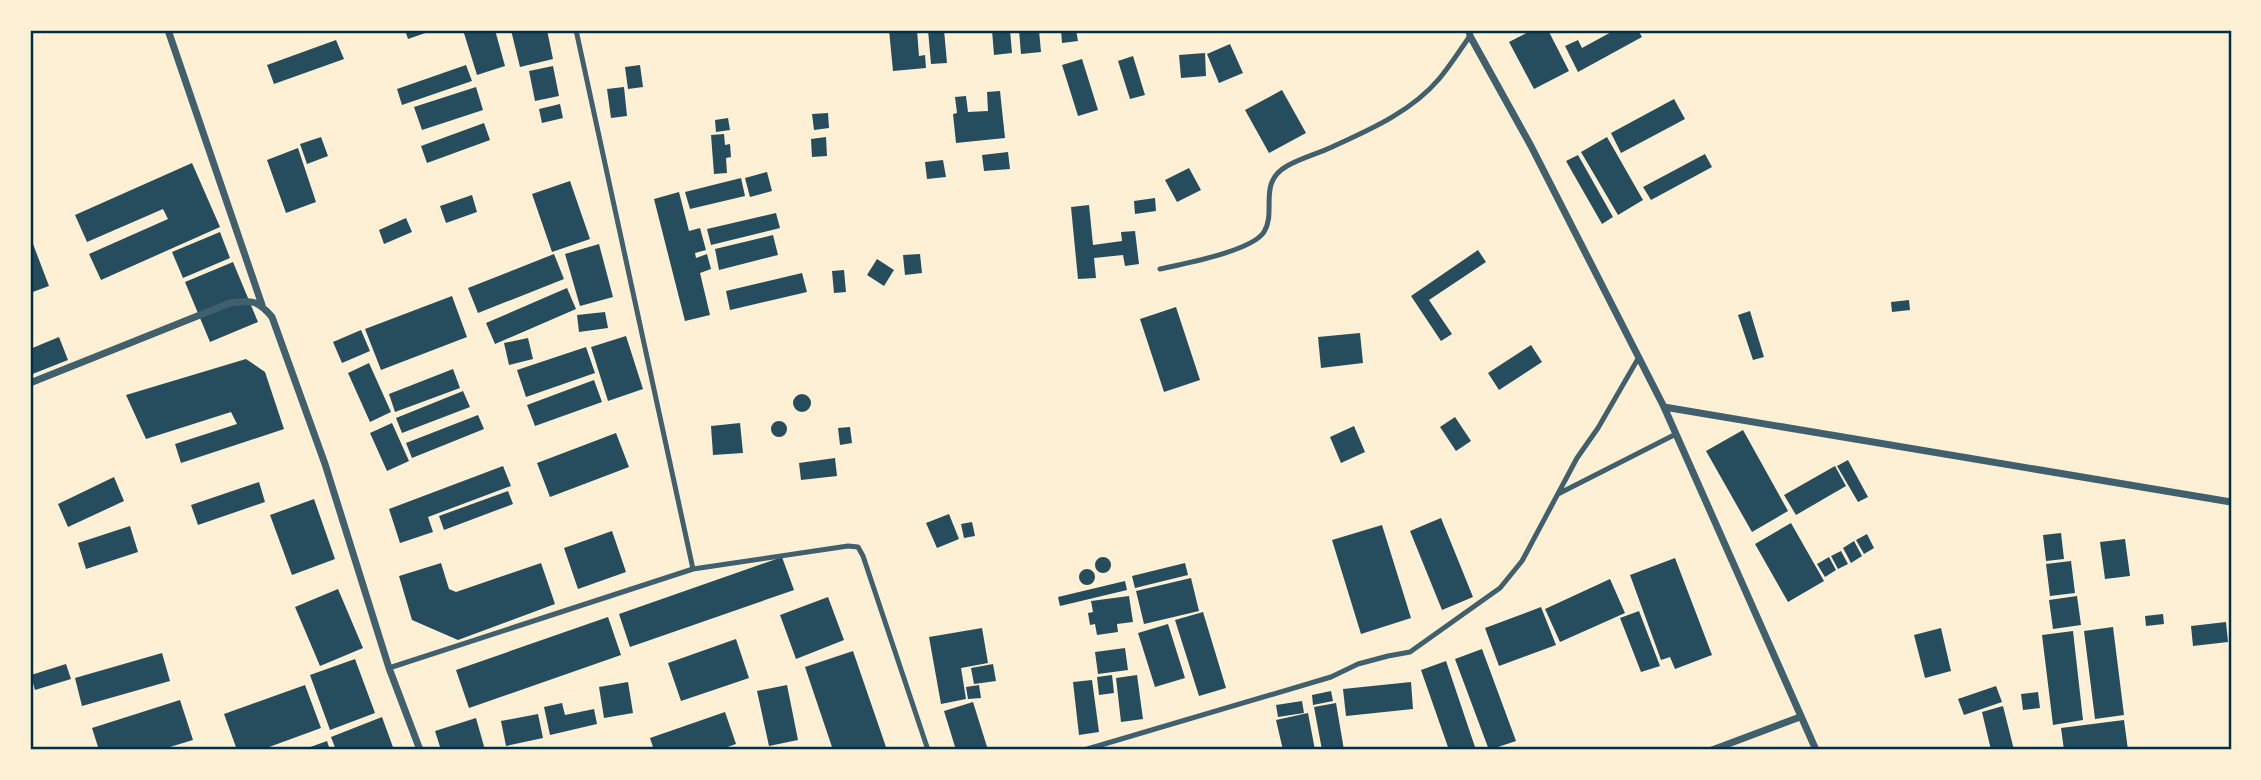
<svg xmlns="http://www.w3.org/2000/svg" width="2261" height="780" viewBox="0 0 2261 780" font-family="'Alegreya Sans',sans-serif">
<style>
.building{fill:#264d5e}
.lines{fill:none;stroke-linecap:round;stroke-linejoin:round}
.service{stroke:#3f606c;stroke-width:5}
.minor{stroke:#3f606c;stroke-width:7}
.neatline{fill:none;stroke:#003049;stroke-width:2.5}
</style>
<rect width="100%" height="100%" fill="#fdf0d5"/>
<!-- building -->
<path class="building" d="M405 30H434L408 39Z
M463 30H495L505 66 477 75Z
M511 30H547L553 59 520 67Z
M889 30H917L919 56 925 55 926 68 893 71Z
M928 30H944L947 63 931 64Z
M992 30H1010L1012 53 994 55Z
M1019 30H1039L1041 52 1021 54Z
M1061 30H1076L1078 41 1062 43Z
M1532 30H1548L1569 71 1534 89 1509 42Z
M1615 30H1638L1642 37 1578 72 1565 46 1578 40 1582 48Z
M336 40 344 59 274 84 267 65Z
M1230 44 1243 73 1219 83 1207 54Z
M1205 53 1206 76 1181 78 1179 55Z
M1133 56 1145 95 1130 99 1118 61Z
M1082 59 1098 110 1078 116 1062 65Z
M466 65 472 81 402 105 397 89Z
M640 65 643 87 628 89 625 67Z
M553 66 559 96 535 101 529 71Z
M476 87 483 110 422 130 414 107Z
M624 87 627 116 611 118 607 89Z
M1282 90 1306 133 1269 153 1245 110Z
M1000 91 1005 138 956 143 953 114 957 113 955 97 966 96 968 112 988 111 987 92Z
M1674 99 1685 119 1621 153 1611 133Z
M560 104 563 118 542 123 539 109Z
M828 113 829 128 814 130 812 114Z
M728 118 730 130 716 132 715 120Z
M484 123 490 140 427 163 421 146Z
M724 134 725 145 730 144 731 157 726 158 727 173 714 174 711 135Z
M321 137 328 156 307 164 300 144Z
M826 137 827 156 812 157 811 139Z
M1607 137 1643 200 1618 215 1581 152Z
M298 148 316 202 286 213 267 160Z
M1008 152 1010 169 984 171 982 155Z
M1705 154 1712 167 1651 200 1643 187Z
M1578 155 1613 217 1602 224 1566 161Z
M943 160 946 177 927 179 925 162Z
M192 163 220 227 101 280 89 254 168 219 163 209 87 242 75 215Z
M1189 168 1201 190 1177 202 1165 180Z
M767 172 772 191 750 197 745 178Z
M741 178 745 196 690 209 685 192Z
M570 181 590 239 552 252 532 194Z
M679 192 689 231 700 228 706 250 695 253 696 258 707 254 711 269 700 273 710 315 685 321 654 199Z
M472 195 477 212 446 223 440 206Z
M1155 198 1156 211 1135 214 1134 201Z
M1089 205 1093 245 1122 241 1121 232 1135 231 1139 264 1125 266 1123 255 1094 258 1096 278 1078 279 1071 207Z
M776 213 780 228 711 245 707 229Z
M406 218 412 232 384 244 379 230Z
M220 232 230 258 183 278 172 252Z
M773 235 778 255 719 270 715 249Z
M30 236 49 286 30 293Z
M599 244 613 297 580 306 565 254Z
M1478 250 1486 262 1429 300 1452 334 1441 341 1411 296Z
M554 254 564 279 478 313 468 288Z
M920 254 922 273 905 275 903 255Z
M877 259 894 270 884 286 867 275Z
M233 262 258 322 210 342 185 282Z
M844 270 846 292 834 293 832 271Z
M802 273 807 292 730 310 726 291Z
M567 288 576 309 495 344 486 323Z
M452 296 467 337 381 370 365 329Z
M1909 300 1910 310 1892 312 1891 302Z
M1176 307 1200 380 1164 392 1140 319Z
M1750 311 1764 357 1753 360 1738 315Z
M605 312 608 328 579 332 577 315Z
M361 330 370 351 342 363 333 342Z
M1360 333 1363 363 1321 368 1318 337Z
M626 336 643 389 608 401 591 347Z
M59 337 68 360 30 375V349Z
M528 338 533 359 509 365 504 343Z
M1531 345 1542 362 1499 390 1488 373Z
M586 347 595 373 526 397 517 370Z
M246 359 265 372 284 429 181 463 175 444 237 424 231 412 146 439 126 395Z
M369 363 391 412 370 422 348 373Z
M453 369 460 388 395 412 389 394Z
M594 380 602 402 535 426 527 405Z
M463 391 470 407 402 433 396 418Z
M793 403a9 9 0 1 1 18 0a9 9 0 1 1-18 0Z
M478 415 484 429 412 458 406 443Z
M1455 417 1471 441 1456 451 1440 427Z
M771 429a8 8 0 1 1 16 0a8 8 0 1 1-16 0Z
M392 423 409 461 387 471 370 433Z
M740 423 743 453 713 455 711 426Z
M1354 426 1365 452 1341 463 1330 437Z
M850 427 852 443 840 445 838 428Z
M1743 430 1788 511 1752 532 1706 451Z
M616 433 629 467 550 497 537 463Z
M835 458 837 476 801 480 799 463Z
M1848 460 1868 497 1858 502 1837 466Z
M503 466 511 486 428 517 433 532 400 543 389 509Z
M1835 466 1846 486 1796 515 1784 495Z
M114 477 124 501 68 527 58 504Z
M259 482 265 502 198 525 191 505Z
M508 491 513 504 444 530 439 516Z
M314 499 335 559 292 575 270 515Z
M949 514 959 539 937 548 926 523Z
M1441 518 1473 597 1442 610 1410 531Z
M972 522 975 536 964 538 961 524Z
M1791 523 1824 581 1788 602 1755 544Z
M1382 525 1411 618 1361 634 1332 540Z
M130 526 138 552 86 569 78 543Z
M612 531 626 572 578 589 564 548Z
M2061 533 2064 559 2046 561 2043 535Z
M1867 534 1874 548 1864 554 1856 540Z
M2125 539 2130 576 2105 579 2100 542Z
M1854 541 1862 556 1851 563 1843 548Z
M1841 551 1848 564 1838 569 1831 556Z
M782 557 794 590 630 647 619 614Z
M1829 557 1836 570 1825 577 1817 564Z
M1095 565a8 8 0 1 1 16 0a8 8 0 1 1-16 0Z
M1675 558 1712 655 1675 669 1670 657 1661 660 1630 575Z
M2071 561 2075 593 2050 596 2046 564Z
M441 563 449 589 456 592 541 563 555 604 458 640 412 620 399 576Z
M1185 563 1188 575 1135 588 1132 576Z
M1079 577a8 8 0 1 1 16 0a8 8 0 1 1-16 0Z
M1191 578 1199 611 1144 624 1136 591Z
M1610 579 1625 613 1560 642 1545 609Z
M1125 581 1127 590 1060 606 1058 597Z
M338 589 363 648 320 666 295 607Z
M1129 596 1133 622 1117 624 1118 632 1097 635 1095 624 1090 625 1088 613 1093 612 1091 601Z
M2077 596 2081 625 2053 629 2049 600Z
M828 597 844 640 796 659 780 615Z
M1541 607 1556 645 1499 666 1485 628Z
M1639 611 1660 666 1641 672 1620 618Z
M1203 612 1226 688 1199 696 1175 620Z
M2163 614 2164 624 2146 626 2145 616Z
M608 617 621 655 469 708 456 670Z
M2226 622 2228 642 2193 646 2191 626Z
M1168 624 1185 678 1155 687 1138 633Z
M2113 627 2124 715 2095 719 2084 631Z
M982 628 988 663 961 668 966 699 941 704 929 637Z
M1941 628 1951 671 1925 678 1914 635Z
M2073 631 2083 720 2053 725 2042 635Z
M736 639 749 678 681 701 668 663Z
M1125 648 1128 670 1098 674 1095 652Z
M1482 649 1516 741 1489 750 1455 659Z
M853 651 887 750H833L805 667Z
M162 653 170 681 82 706 75 678Z
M355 659 375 713 330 730 310 675Z
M1446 661 1476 750H1449L1421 670Z
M66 664 71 679 35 690 31 675Z
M993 664 996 681 974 684 971 668Z
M1112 675 1114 693 1099 695 1097 677Z
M1137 675 1143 719 1121 722 1116 678Z
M1092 680 1099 732 1079 735 1073 682Z
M628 682 633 713 604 718 599 687Z
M1411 682 1413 709 1346 716 1343 689Z
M305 685 321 728 261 750H237L224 714Z
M787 685 798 740 769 746 757 691Z
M979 685 981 698 968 699 966 687Z
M1996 686 2002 702 1964 715 1958 699Z
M1331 691 1333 701 1313 705 1312 695Z
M2038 692 2040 708 2023 710 2021 694Z
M180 700 193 740 160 750H99L92 728Z
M1302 701 1304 713 1278 717 1276 705Z
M973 702 988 750H956L944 711Z
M562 703 565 715 594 709 597 724 550 735 544 707Z
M1336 703 1344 750H1322L1314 707Z
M2003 706 2014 750H1991L1982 712Z
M725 712 736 744 719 750H654L650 738Z
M1308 713 1315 750H1283L1276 720Z
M538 714 543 738 506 746 501 721Z
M382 717 394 750H336L331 737Z
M476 718 485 750H441L435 731Z
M2124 720 2128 750H2064L2061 728Z
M327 741 330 750H302Z"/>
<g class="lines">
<!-- service -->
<path class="service" d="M576 30 693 569
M1160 269C1183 264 1252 251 1264 232 1277 211 1257 183 1287 166 1301 158 1317 154 1332 147 1369 130 1411 112 1439 79 1450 66 1460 50 1470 36
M1558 494 1676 434
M389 668 693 569 848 546 858 547 863 556 928 750
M1084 750 1331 677 1358 664 1388 656 1410 652 1500 588 1522 561 1577 458 1598 428 1639 357"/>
<!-- minor -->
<path class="minor" d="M168 30 262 305
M1469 30 1470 36 1531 146 1664 407 1816 750
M30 383 230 303C252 300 258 300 272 317L325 464 389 668 420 750
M1664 407 2231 502
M1712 750 1800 717"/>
</g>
<!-- border -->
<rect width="2261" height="780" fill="none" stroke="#fdf0d5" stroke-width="63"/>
<rect x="32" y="32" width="2198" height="716" class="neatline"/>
</svg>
